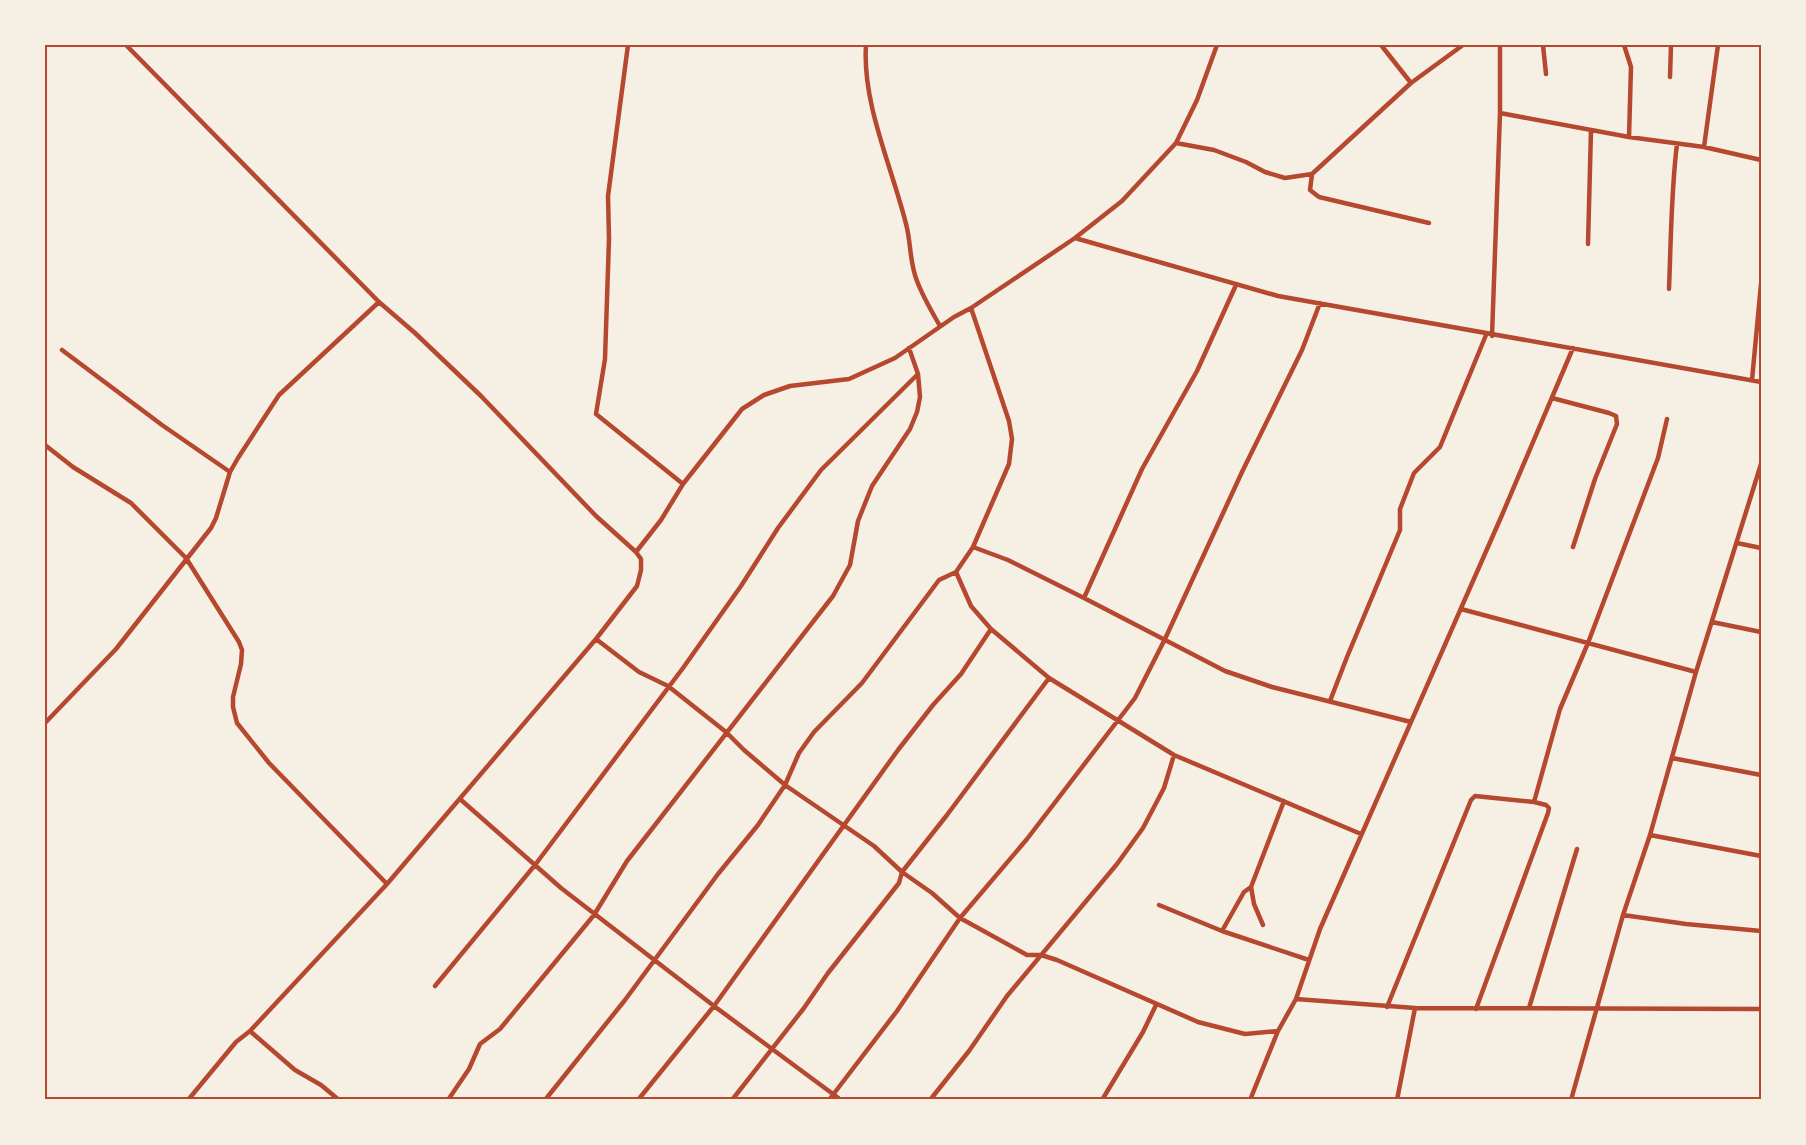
<svg xmlns="http://www.w3.org/2000/svg" width="1806" height="1145" viewBox="0 0 1806 1145" font-family="Poppins,sans-serif">
<style>
.lines{fill:none;stroke-linecap:round;stroke-linejoin:round}
.minor{stroke:#b5482f;stroke-width:4.5}
.neatline{fill:none;stroke:#b5482f;stroke-width:2}
</style>
<rect width="100%" height="100%" fill="#f6efe4"/>
<g class="lines">
<!-- minor -->
<path class="minor" d="M126 45 379 302 415 333 481 396 596 516 636 552 641 559V570L637 586 596 639 387 884 250 1031 236 1042 188 1100
M628 45 608 196 609 239 605 359 596 414 683 484
M866 45C862 105 893 169 907 228 911 246 910 264 917 281 923 297 932 312 940 326
M1381 45 1411 83
M1543 45 1546 74
M1624 45 1631 67 1629 137
M1670 77 1671 45
M1500 113 1629 137 1704 147 1761 160
M1176 143 1214 150 1246 162 1265 172 1285 178 1312 174 1310 190 1319 197 1429 223
M1704 147 1718 45
M1312 174 1411 83 1463 45
M1075 238 1278 296 1761 382
M1588 244 1591 130
M1669 289C1671 241 1671 192 1677 144
M1492 336 1500 113V45
M62 350 162 425 230 472
M1752 380 1761 284
M1552 398 1609 413 1616 416 1617 424 1595 479 1573 547
M45 445 73 467 131 503 186 558 239 642 242 650 241 664 233 697V707L237 723 269 763 387 884
M1737 543 1761 548
M973 547 1008 560 1084 598 1225 671 1272 687 1411 722
M636 552 661 520 683 484 742 409 764 395 790 386 849 379 895 358 954 317 971 308 1075 238 1122 201 1176 143 1197 100 1217 45
M956 572 971 606 991 629 1049 678 1174 755 1361 834
M1084 598 1142 469 1197 371 1236 285
M1461 609 1696 672
M1712 622 1761 632
M596 639 639 672 668 686 726 732 744 750 785 785 874 846 902 872 932 893 960 918 1027 955H1041L1057 960 1198 1022 1245 1034 1278 1031
M1330 701 1347 657 1400 530V509L1414 473 1440 447 1486 335
M45 723 116 649 211 528 216 518 230 472 238 458 279 395 379 302
M1672 758 1761 775
M460 799 561 888 714 1006 841 1100
M1650 835 1761 856
M1159 905 1222 931 1309 960
M1623 915 1686 924 1761 931
M1263 925 1254 904 1251 887 1284 801
M1222 931 1244 892 1251 887
M435 986 535 865 683 668 741 586 778 528 821 470 918 374
M1296 999 1415 1008 1761 1009
M1387 1007 1471 800 1475 796 1534 802
M1529 1008 1577 849
M1476 1009 1548 813 1549 808 1546 805 1534 802 1560 709 1588 643 1658 458 1667 419
M250 1031 295 1070 321 1085 339 1100
M45 1099 46 1100
M448 1100 469 1069 480 1044 500 1029 594 915 627 861 833 596 850 565 858 521 872 486 910 429 917 412 920 397 918 374 909 348
M545 1100 625 1000 718 874 758 825 785 785 799 753 814 732 862 683 939 580 956 572 973 547 1009 464 1012 439 1009 421 971 308
M638 1100 714 1006 898 750 933 705 961 674 991 629
M732 1100 804 1008 828 973 899 883 902 872 947 815 1049 678
M829 1100 897 1011 960 918 1027 839 1135 698 1165 639 1242 472 1302 350 1320 303
M930 1100 969 1051 1007 996 1117 864 1143 828 1164 788 1174 755
M1102 1100 1143 1032 1156 1005
M1250 1100 1278 1031 1296 999 1320 929 1502 515 1573 348
M1397 1100 1415 1008
M1571 1100 1623 915 1650 835 1696 672 1761 464"/>
</g>
<!-- border -->
<rect width="1806" height="1145" fill="none" stroke="#f6efe4" stroke-width="93"/>
<rect x="46" y="46" width="1714" height="1052" class="neatline"/>
</svg>
